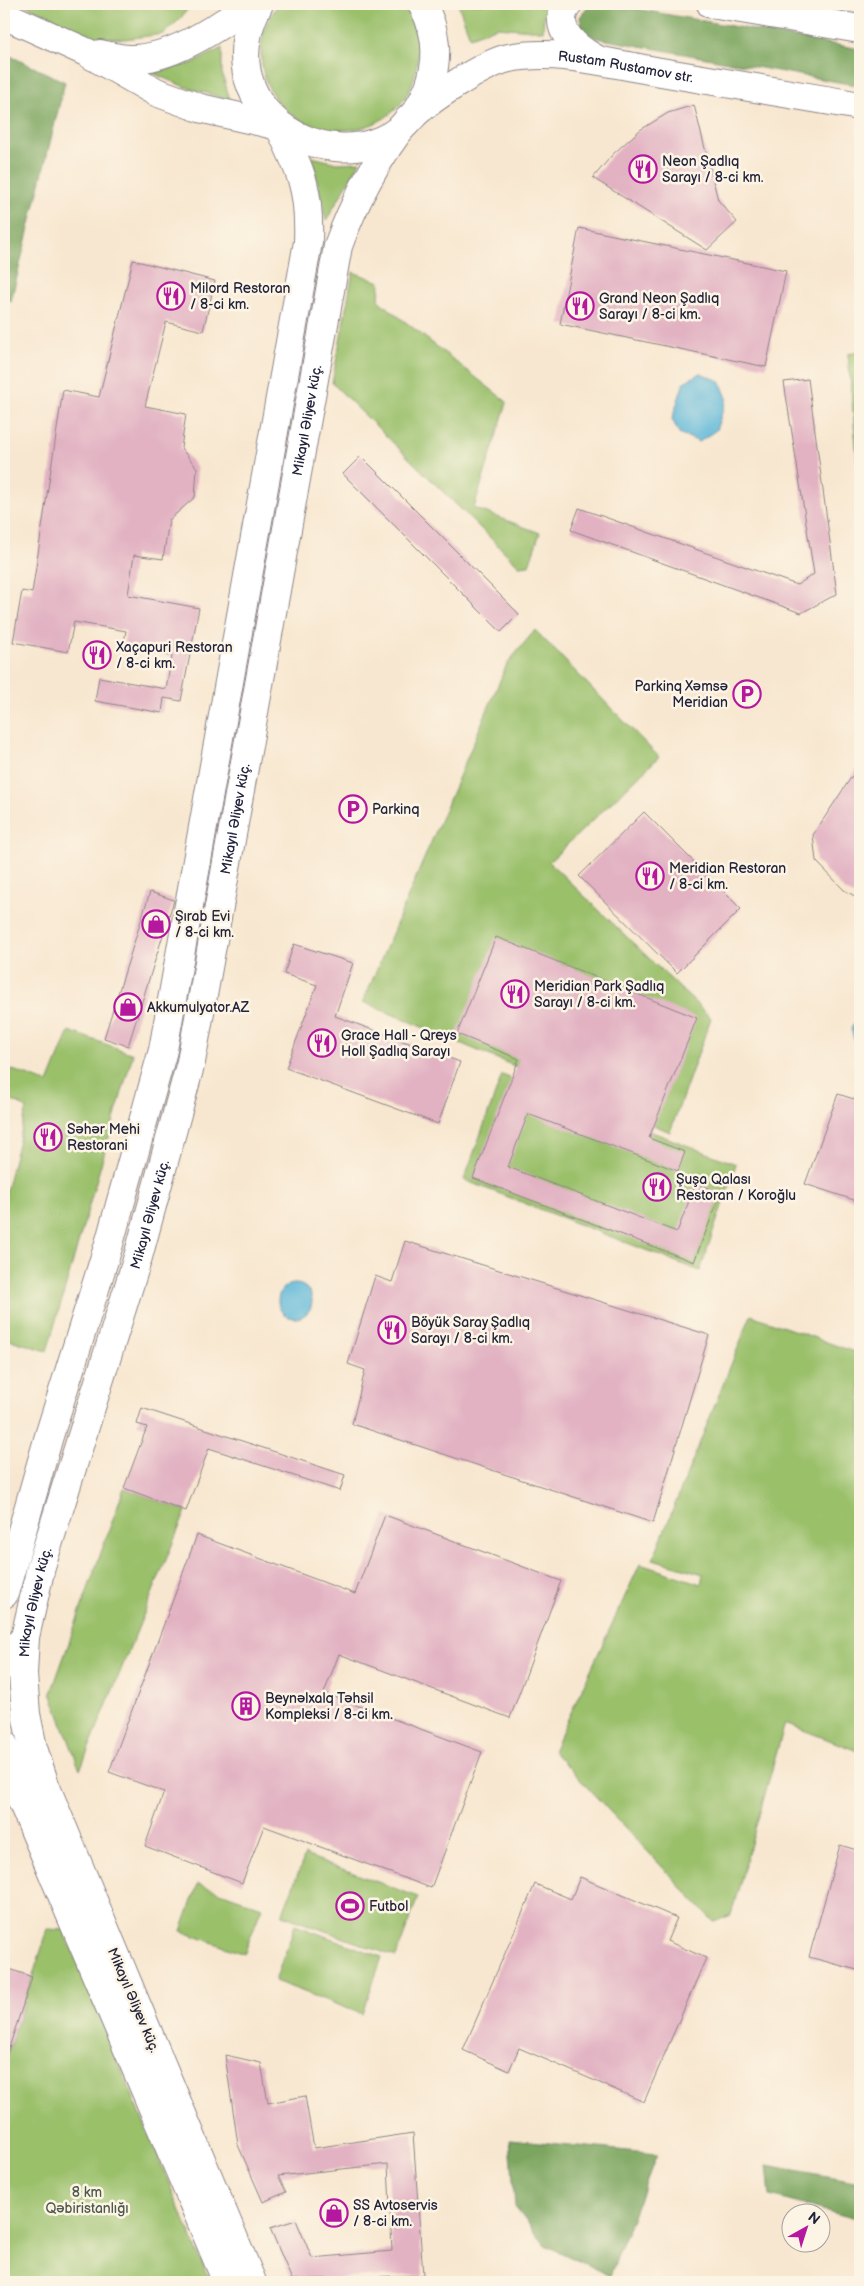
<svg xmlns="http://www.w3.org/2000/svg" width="864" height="2286" viewBox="0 0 864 2286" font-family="'Balsamiq Sans',sans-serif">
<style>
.green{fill:#9ac06b;stroke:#5e7153}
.forest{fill:#7ba65f;stroke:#4e644d}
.water{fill:#5cb7d9;stroke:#3f6c8a}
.building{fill:#e2b2c3}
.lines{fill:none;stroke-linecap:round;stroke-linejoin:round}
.minor-casing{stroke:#8d8486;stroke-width:30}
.major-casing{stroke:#8d8486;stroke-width:30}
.minor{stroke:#fff;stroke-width:28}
.major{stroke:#fff;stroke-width:28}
.labels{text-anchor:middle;stroke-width:5;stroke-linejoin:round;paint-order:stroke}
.street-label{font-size:14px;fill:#22223b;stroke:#fcf5e5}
.poi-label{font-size:14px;fill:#22223b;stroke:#fcf5e5;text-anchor:start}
.park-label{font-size:14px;fill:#4c594c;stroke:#fcf5e5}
</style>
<rect width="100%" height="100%" fill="#fcf5e5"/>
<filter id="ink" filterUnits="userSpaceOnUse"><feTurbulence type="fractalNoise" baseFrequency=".02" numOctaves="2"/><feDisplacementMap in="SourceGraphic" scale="10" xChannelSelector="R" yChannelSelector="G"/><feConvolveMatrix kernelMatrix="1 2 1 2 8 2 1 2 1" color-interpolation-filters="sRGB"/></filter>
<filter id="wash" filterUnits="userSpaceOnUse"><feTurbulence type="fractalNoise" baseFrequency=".0096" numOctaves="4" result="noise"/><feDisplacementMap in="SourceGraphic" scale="20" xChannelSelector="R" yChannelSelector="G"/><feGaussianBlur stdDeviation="1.12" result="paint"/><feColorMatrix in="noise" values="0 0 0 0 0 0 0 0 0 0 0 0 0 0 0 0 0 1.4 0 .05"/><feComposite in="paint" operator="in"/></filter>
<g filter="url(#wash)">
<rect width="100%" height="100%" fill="#f8e7d0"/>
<!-- green -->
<path class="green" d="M23 4H192L179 20 163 34 125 39 93 37Z
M278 4H401C415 19 420 44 417 64 404 166 242 145 263 34 265 24 273 13 278 4Z
M458 4H545L543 31 497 27 470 37Z
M222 48V73L230 100 185 87 152 73 193 63Z
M312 157 337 163 360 162 326 221Z
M353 272 380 282 379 301 507 402 474 508 540 533 529 565 519 566 332 383Z
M860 352V492L848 354Z
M535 630 659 757 549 862 711 1018 670 1132 363 1002 507 664Z
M69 1031 133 1054 47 1351 4 1338V1199L27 1108 4 1097V1070L5 1067 48 1083Z
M502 1075 736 1164 700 1271 464 1180Z
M751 1315 860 1354V1752L785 1723 731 1915 714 1922 553 1751 640 1564 701 1584 703 1574 653 1559Z
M124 1488 186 1511 80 1770 51 1693Z
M305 1855 418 1897 396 1957 282 1915Z
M198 1884 262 1907 244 1954 181 1931Z
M295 1925 382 1957 362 2014 275 1981Z
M48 1929 64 1930 210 2282H4V2064Z"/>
<!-- forest -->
<path class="forest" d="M590 4H609L860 49V86L596 38C585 33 581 29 580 17Z
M4 53 65 82 11 301 4 297Z
M510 2139 657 2154 610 2276 545 2245 515 2207Z
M767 2165 860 2182V2220L770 2196Z"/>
<!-- water -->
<path class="water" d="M700 373 720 381 727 398 716 430 699 442 679 433 672 419 684 382Z
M860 1018V1042L854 1039 851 1029 856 1020Z
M278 1301a17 17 0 1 1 34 0a17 17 0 1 1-34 0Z"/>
<g id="blocks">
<!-- building -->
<path class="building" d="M694 105 718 200 737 222 707 250 593 178 613 154 640 130 668 113Z
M579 228 786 271 766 367 560 324Z
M133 260 215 281 203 331 166 322 145 406 186 414 181 448 197 468 195 497 169 520 163 559 134 555 128 595 199 608 181 701 164 698 162 713 95 701 99 677 166 689 172 656 123 647 126 631 74 622 68 652 13 642 22 591 32 593 63 390 99 397Z
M808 379 837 594 801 613 571 530 579 508 797 585 814 574 784 382Z
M361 456 519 614 501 632 343 474Z
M860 764V899L844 890 816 861 813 835Z
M644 812 741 909 677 973 579 876Z
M150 892 174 900 128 1046 104 1038Z
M496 937 697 1018 649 1138 685 1152 678 1171 528 1114 508 1167 677 1232 696 1183 721 1193 694 1262 473 1178 519 1059 457 1034Z
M294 944 353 963 335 1016 460 1062 438 1124 286 1068 317 985 284 974Z
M838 1094 860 1101V1202L805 1184Z
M405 1241 709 1335 653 1523 352 1424 365 1370 348 1364 375 1276 392 1282Z
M142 1408 345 1475 340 1491 209 1448 186 1511 124 1488 147 1427 137 1424Z
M385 1515 561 1581 510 1718 339 1654 324 1693 482 1752 431 1888 264 1826 242 1883 145 1846 164 1792 109 1772 197 1535 355 1594Z
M840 1845 860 1851V1958L857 1970 809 1957Z
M580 1877 677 1918 667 1941 706 1958 644 2102 519 2048 509 2071 463 2050 535 1884 571 1899Z
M4 1967 32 1977 7 2054H4Z
M225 2055 261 2063 268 2103 305 2096 314 2148 413 2133 423 2275 292 2280 270 2228 296 2220 312 2258 392 2251 388 2164 278 2176 286 2192 263 2202 238 2145Z"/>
</g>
</g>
<g filter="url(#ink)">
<use href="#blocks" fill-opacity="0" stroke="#8d8486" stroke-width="1"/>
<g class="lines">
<!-- minor casing -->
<g class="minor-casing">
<path id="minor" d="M4 15 86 52 156 92 200 108 279 126
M100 54C110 56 120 59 130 59 172 60 219 26 252 4
M4 1665 25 1637"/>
</g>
<!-- major casing -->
<g class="major-casing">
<g id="major">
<path d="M259 4C193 129 383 209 429 87 439 59 437 30 422 4"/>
<path d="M568 4C550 28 576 48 596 59"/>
<path d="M711 4 860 29"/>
<path d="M4 1594 49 1436 109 1244 163 1050 308 242C310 189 301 172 279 126"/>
<path d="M4 1745 19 1794 227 2282"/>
<path id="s1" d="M252 2282 45 1785 33 1748 26 1714 23 1674 25 1637 41 1567 138 1257 191 1062 338 246C352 207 379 153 407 121 425 102 484 63 509 58 557 49 608 63 655 71 724 83 792 94 860 106"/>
</g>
</g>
<!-- minor -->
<use href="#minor" class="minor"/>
<!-- major -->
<use href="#major" class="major"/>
</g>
</g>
<!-- icons -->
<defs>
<g id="restaurant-ring" transform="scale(1.4375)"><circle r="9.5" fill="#fcf5e5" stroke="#b5179e" stroke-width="1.5"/><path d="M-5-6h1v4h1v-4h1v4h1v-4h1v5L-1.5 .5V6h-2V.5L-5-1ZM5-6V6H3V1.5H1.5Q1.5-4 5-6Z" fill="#b5179e"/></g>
<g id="parking-ring" transform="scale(1.4375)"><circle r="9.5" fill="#fcf5e5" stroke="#b5179e" stroke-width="1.5"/><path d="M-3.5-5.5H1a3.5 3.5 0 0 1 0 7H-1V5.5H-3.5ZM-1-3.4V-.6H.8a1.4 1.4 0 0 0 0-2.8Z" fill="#b5179e"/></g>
<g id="shop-ring" transform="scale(1.4375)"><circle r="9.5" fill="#fcf5e5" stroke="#b5179e" stroke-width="1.5"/><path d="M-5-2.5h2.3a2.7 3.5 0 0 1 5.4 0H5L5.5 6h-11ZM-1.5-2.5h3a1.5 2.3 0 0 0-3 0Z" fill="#b5179e"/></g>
<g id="building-ring" transform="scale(1.4375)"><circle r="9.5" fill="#fcf5e5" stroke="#b5179e" stroke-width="1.5"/><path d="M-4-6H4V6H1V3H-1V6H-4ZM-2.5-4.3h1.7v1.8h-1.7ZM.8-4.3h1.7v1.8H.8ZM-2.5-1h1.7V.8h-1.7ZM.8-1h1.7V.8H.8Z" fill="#b5179e"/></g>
<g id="stadium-ring" transform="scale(1.4375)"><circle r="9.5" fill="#fcf5e5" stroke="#b5179e" stroke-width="1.5"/><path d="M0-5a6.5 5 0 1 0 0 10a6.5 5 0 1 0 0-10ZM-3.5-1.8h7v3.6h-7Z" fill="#b5179e"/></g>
</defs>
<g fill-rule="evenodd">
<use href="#restaurant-ring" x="643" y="169"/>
<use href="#restaurant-ring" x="171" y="296"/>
<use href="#restaurant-ring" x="580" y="306"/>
<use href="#restaurant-ring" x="97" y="655"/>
<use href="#parking-ring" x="747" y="694"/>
<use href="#parking-ring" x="353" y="809"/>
<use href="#restaurant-ring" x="650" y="876"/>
<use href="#shop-ring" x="156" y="924"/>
<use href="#restaurant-ring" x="515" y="994"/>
<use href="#shop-ring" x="128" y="1007"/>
<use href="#restaurant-ring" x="322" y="1043"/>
<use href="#restaurant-ring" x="48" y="1137"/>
<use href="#restaurant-ring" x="657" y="1187"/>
<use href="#restaurant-ring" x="392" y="1330"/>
<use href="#building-ring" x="246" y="1706"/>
<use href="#stadium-ring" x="350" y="1906"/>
<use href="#shop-ring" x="334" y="2213"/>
</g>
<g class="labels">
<!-- street labels -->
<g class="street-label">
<text dy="5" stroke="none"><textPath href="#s1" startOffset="2499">Rustam Rustamov str.</textPath></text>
<text dy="5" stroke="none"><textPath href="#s1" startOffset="1940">Mikayıl Əliyev küç.</textPath></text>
<text dy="5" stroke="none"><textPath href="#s1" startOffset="1535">Mikayıl Əliyev küç.</textPath></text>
<text dy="5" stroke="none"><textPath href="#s1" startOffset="1130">Mikayıl Əliyev küç.</textPath></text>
<text dy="5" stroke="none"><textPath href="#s1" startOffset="725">Mikayıl Əliyev küç.</textPath></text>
<text transform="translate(134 2000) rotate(67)" y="5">Mikayıl Əliyev küç.</text>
</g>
<!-- poi labels -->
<g class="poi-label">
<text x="662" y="166">Neon Şadlıq<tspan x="662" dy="16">Sarayı / 8-ci km.</tspan></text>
<text x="190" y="293">Milord Restoran<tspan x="190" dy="16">/ 8-ci km.</tspan></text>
<text x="599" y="303">Grand Neon Şadlıq<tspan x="599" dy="16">Sarayı / 8-ci km.</tspan></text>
<text x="116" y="652">Xaçapuri Restoran<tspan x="116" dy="16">/ 8-ci km.</tspan></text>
<text x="728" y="691" text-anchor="end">Parkinq Xəmsə<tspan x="728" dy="16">Meridian</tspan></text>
<text x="372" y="814">Parkinq</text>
<text x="669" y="873">Meridian Restoran<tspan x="669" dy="16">/ 8-ci km.</tspan></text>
<text x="175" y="921">Şırab Evi<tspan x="175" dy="16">/ 8-ci km.</tspan></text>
<text x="534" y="991">Meridian Park Şadlıq<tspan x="534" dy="16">Sarayı / 8-ci km.</tspan></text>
<text x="147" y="1012">Akkumulyator.AZ</text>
<text x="341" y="1040">Grace Hall - Qreys<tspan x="341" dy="16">Holl Şadlıq Sarayı</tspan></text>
<text x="67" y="1134">Səhər Mehi<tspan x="67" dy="16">Restorani</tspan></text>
<text x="676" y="1184">Şuşa Qalası<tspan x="676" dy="16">Restoran / Koroğlu</tspan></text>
<text x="411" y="1327">Böyük Saray Şadlıq<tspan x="411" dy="16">Sarayı / 8-ci km.</tspan></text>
<text x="265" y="1703">Beynəlxalq Təhsil<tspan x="265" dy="16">Kompleksi / 8-ci km.</tspan></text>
<text x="369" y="1911">Futbol</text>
<text x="353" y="2210">SS Avtoservis<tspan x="353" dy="16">/ 8-ci km.</tspan></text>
</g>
<!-- park labels -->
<g class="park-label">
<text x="87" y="2197">8 km<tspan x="87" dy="16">Qəbiristanlığı</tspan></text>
</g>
</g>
<!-- margin -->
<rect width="864" height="2286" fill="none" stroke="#fcf5e5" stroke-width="20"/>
<!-- north arrow -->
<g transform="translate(806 2228) rotate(39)"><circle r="24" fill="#fcf5e5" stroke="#a5a1a1"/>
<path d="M0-4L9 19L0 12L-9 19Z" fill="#b5179e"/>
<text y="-8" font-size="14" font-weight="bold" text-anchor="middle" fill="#22223b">N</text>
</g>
</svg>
